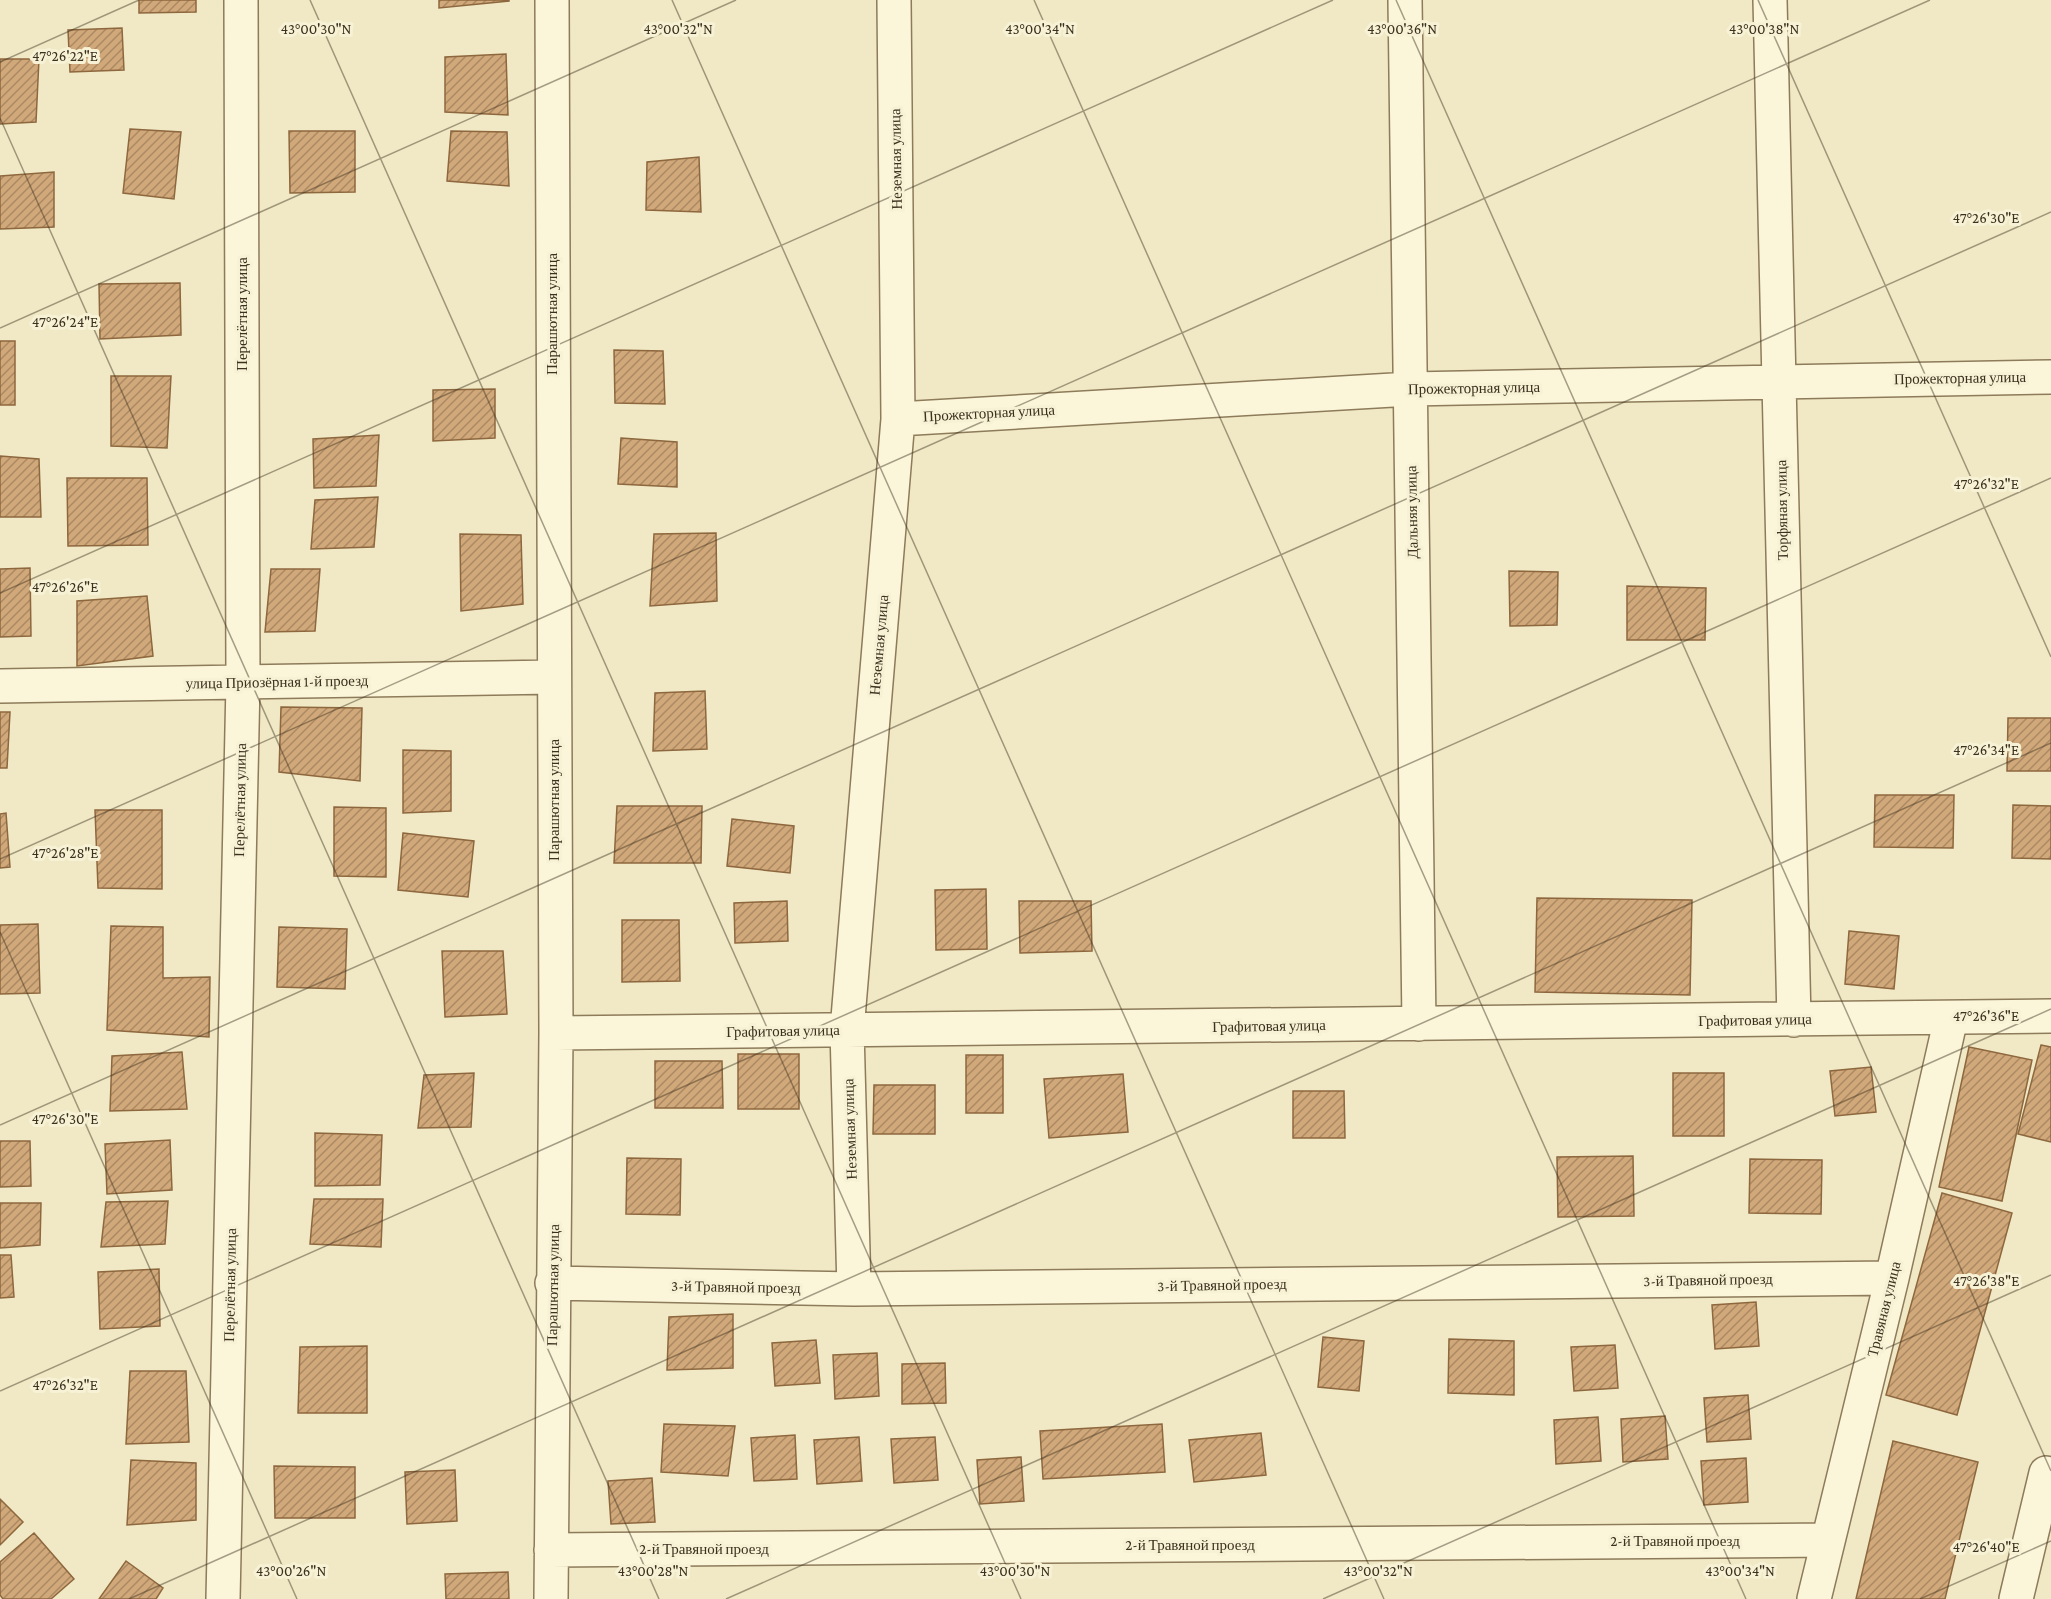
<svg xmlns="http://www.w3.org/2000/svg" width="2051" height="1599" viewBox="0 0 2051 1599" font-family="'Crimson Pro',serif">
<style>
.building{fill:url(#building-hatch);stroke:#8d673e;stroke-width:1.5}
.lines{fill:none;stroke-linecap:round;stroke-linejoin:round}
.street-casing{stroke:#8d7b5a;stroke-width:36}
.street{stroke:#fbf5d9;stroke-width:33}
.ticks{fill:none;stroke:#3c301e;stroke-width:1.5;stroke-opacity:0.45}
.labels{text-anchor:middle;stroke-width:6;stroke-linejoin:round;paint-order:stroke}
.street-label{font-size:15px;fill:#3c301e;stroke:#f7f2d5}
.ticks-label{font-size:15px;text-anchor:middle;fill:#3c301e;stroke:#f7f2d5;stroke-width:6;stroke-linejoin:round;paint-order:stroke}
</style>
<defs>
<pattern id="building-hatch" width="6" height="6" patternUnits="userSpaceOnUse" patternTransform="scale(1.5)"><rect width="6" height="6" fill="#d1a879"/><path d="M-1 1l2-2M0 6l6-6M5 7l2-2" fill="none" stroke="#ab8963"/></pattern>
</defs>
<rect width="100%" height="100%" fill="#f1e9c5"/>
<!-- building -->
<path class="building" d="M139 0H196V12L139 13Z
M439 0H509V1L439 8Z
M122 28 124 70 70 72 68 30Z
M506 54 508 115 445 112V57Z
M0 59H39L36 122 0 124Z
M130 129 181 132 174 199 123 193Z
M289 131H355V192L290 193Z
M451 131 507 132 509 186 447 181Z
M699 157 701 212 646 210 647 162Z
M54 172V227L0 229V176Z
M180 283 181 335 100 339 99 284Z
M0 341H15V405H0Z
M614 350 663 351 665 404 615 403Z
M111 376H171L167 448 111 446Z
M495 389V438L433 441V390Z
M379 435 376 486 314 488 313 439Z
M621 438 677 442V487L618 484Z
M0 456 39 459 41 517H0Z
M67 478H147L148 545 68 546Z
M378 497 374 547 311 549 315 500Z
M716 533 717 601 650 606 654 534Z
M460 534 521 535 523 604 461 611Z
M30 568 31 636 0 637V569Z
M271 569H320L315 631 265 632Z
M1509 571 1558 572 1557 625 1510 626Z
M1627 586 1706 588 1705 640H1627Z
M147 596 153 656 77 666V601Z
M705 691 707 749 653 751 655 693Z
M281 707 362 708 360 781 279 772Z
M0 712H10L7 768H0Z
M2008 718H2051V771H2007Z
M403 750 451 751V811L403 813Z
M1875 795H1954L1953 848 1874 847Z
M2013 805 2051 806V859L2012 858Z
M617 806H702L701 863H614Z
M334 807 386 808V877L334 876Z
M95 810H162V889L98 888Z
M6 813 10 867 0 868V814Z
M732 819 794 826 790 873 727 866Z
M403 833 474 841 468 897 398 890Z
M986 889 987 949 936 950 935 890Z
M1537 898 1692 900 1690 995 1535 992Z
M787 901 788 941 735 943 734 903Z
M1019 901H1091L1092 951 1020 953Z
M622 920H679L680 981 622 982Z
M38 924 40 993 0 994V925Z
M111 926 163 927V978L210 977 209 1037 107 1030Z
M279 927 347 929 345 989 277 987Z
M1849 931 1899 936 1894 989 1845 984Z
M442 951H503L507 1014 445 1017Z
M2041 1045 2051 1047V1142L2018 1134Z
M1969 1047 2032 1060 2002 1201 1939 1187Z
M182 1052 187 1109 110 1111 112 1056Z
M738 1054H799V1109H738Z
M966 1055H1003V1113H966Z
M655 1061H722L723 1108H655Z
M1871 1067 1876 1112 1835 1116 1830 1071Z
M474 1073 471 1127 418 1128 424 1075Z
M1673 1073H1724V1136H1673Z
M1123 1074 1128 1132 1049 1138 1044 1079Z
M874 1085H935V1134H873Z
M1293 1091H1344L1345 1138H1293Z
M315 1133 382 1135 380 1185 315 1186Z
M170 1140 172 1190 107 1194 105 1144Z
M0 1141H30L31 1186 0 1187Z
M1633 1156 1634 1216 1558 1217 1557 1157Z
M627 1158 681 1159 680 1215 626 1214Z
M1750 1159 1822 1160 1821 1214 1749 1213Z
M1942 1193 2012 1213 1957 1415 1886 1395Z
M314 1199H383L381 1247 310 1244Z
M168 1201 165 1244 101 1247 106 1202Z
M0 1203H41L40 1245 0 1248Z
M0 1255H11L14 1297 0 1298Z
M159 1269 160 1326 100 1329 98 1272Z
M1756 1302 1759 1346 1715 1349 1712 1305Z
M733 1314V1368L667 1370 669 1317Z
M1323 1337 1364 1341 1359 1391 1318 1387Z
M1449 1339 1514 1341V1395L1448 1393Z
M816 1340 820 1383 775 1386 772 1343Z
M1615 1345 1618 1388 1574 1391 1571 1347Z
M367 1346V1413H298L300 1347Z
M877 1353 879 1396 835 1399 833 1355Z
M945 1363 946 1403 902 1404V1364Z
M130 1371H186L189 1442 126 1444Z
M1748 1395 1751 1439 1707 1442 1704 1398Z
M1665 1416 1668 1459 1623 1462 1621 1419Z
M1598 1417 1601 1461 1556 1464 1554 1420Z
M664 1424 735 1426 728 1476 661 1472Z
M1162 1424 1165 1472 1043 1479 1040 1431Z
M1261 1433 1266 1475 1194 1482 1189 1440Z
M795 1435 797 1479 754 1481 751 1438Z
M859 1437 862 1481 817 1484 814 1440Z
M935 1437 938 1480 894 1483 891 1439Z
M1893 1441 1978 1462 1945 1599H1856Z
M1021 1457 1024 1501 980 1504 977 1460Z
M1746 1458 1748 1502 1704 1505 1701 1461Z
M131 1460 196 1463V1520L127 1525Z
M274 1466 355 1467V1518H275Z
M455 1470 457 1521 407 1524 405 1472Z
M652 1478 655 1522 611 1524 608 1481Z
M0 1499 23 1522 0 1545Z
M34 1533 74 1579 51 1599H3L0 1595V1562Z
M126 1561 163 1588 156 1599H99Z
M508 1572 509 1599H446L445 1574Z"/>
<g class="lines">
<!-- street casing -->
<g class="street-casing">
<path id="street" d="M1405 0 1419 1024
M1770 0 1794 1020
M898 419 1410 389 2051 377
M0 686 553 677
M556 1033 2051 1016
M552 1283 854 1289 1892 1278
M854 1289 847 1030 898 419 894 0
M551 1550 1828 1540
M223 1599 243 683 241 0
M551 1599 556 1033 552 0
M1814 1599 1892 1278 1951 1018
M2016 1599 2046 1473"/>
</g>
<!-- street -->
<use href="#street" class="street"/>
</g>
<!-- ticks -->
<path class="ticks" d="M310 0 1021 1599M672 0 1384 1599M1034 0 1746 1599M1396 0 2051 1471M1758 0 2051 657M0 62 139 0M0 118 659 1599M0 328 736 0M0 593 1333 0M0 859 1930 0M0 932 297 1599M0 1125 2051 212M0 1391 2051 478M129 1599 2051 743M726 1599 2051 1009M1323 1599 2051 1275M1920 1599 2051 1541"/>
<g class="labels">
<!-- street labels -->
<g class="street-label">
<text transform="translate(896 159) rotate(-91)" y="5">Неземная улица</text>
<text transform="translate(242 314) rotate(-90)" y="5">Перелётная улица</text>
<text transform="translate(552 314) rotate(-90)" y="5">Парашютная улица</text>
<text transform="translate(1960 378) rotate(-1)" y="5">Прожекторная улица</text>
<text transform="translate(1474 388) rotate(-1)" y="5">Прожекторная улица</text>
<text transform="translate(989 413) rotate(-3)" y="5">Прожекторная улица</text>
<text transform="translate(1782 510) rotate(-91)" y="5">Торфяная улица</text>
<text transform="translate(1412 512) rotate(-91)" y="5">Дальняя улица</text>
<text transform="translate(879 645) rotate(-85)" y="5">Неземная улица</text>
<text transform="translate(277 682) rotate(-1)" y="5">улица Приозёрная 1-й проезд</text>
<text transform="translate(240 800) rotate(-89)" y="5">Перелётная улица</text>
<text transform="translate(554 800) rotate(-90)" y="5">Парашютная улица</text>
<text transform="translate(1755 1020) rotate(-1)" y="5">Графитовая улица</text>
<text transform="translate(1269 1026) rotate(-1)" y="5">Графитовая улица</text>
<text transform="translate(783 1031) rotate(-1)" y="5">Графитовая улица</text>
<text transform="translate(850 1129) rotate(-92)" y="5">Неземная улица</text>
<text transform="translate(1708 1280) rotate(-1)" y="5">3-й Травяной проезд</text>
<text transform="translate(230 1285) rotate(-89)" y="5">Перелётная улица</text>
<text transform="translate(553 1285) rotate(-89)" y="5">Парашютная улица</text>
<text transform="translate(1222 1285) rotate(-1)" y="5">3-й Травяной проезд</text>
<text transform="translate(736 1287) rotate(1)" y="5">3-й Травяной проезд</text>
<text transform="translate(1884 1309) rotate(-76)" y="5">Травяная улица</text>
<text x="1675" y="1546">2-й Травяной проезд</text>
<text x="1190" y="1550">2-й Травяной проезд</text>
<text x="704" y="1554">2-й Травяной проезд</text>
</g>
</g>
<g class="ticks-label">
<text x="316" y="34">43°00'30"N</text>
<text x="678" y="34">43°00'32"N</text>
<text x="1040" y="34">43°00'34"N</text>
<text x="1764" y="34">43°00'38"N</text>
<text x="1402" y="34">43°00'36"N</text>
<text x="65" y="61">47°26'22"E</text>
<text x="1986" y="223">47°26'30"E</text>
<text x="65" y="327">47°26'24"E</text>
<text x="1986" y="489">47°26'32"E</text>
<text x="65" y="592">47°26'26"E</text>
<text x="1986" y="755">47°26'34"E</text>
<text x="65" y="858">47°26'28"E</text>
<text x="1986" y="1021">47°26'36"E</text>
<text x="65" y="1124">47°26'30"E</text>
<text x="1986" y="1286">47°26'38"E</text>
<text x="65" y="1390">47°26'32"E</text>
<text x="1986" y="1552">47°26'40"E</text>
<text x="291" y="1576">43°00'26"N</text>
<text x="653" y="1576">43°00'28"N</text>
<text x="1015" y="1576">43°00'30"N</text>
<text x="1378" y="1576">43°00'32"N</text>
<text x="1740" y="1576">43°00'34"N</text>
</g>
</svg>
